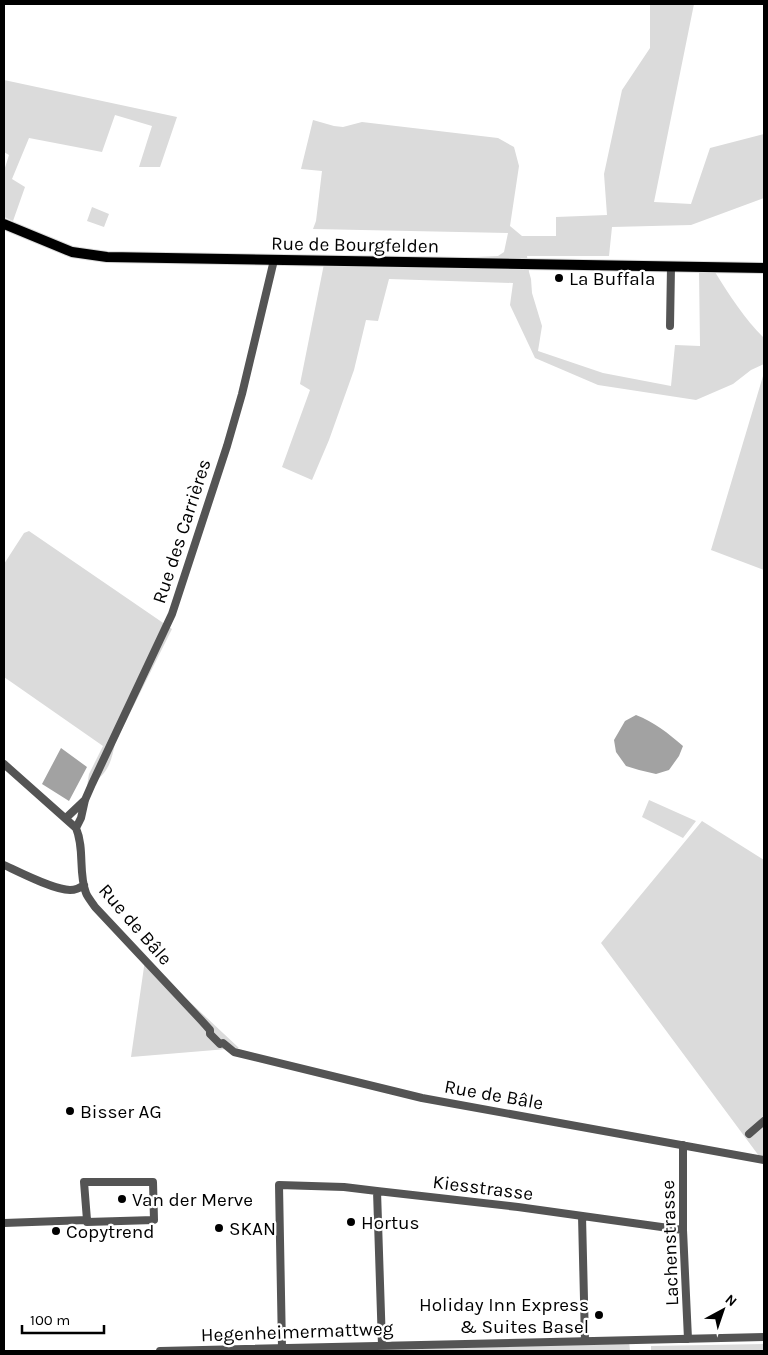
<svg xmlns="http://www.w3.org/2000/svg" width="768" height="1355" viewBox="0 0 768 1355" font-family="Karla,sans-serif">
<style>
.green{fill:#dbdbdb}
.water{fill:#a2a2a2}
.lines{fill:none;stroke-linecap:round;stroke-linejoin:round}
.major-casing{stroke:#dbdbdb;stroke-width:12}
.minor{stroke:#545454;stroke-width:8}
.major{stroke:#000;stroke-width:10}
.poi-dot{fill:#000;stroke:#fff;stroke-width:2}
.labels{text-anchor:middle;stroke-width:4.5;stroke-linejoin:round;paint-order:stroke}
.street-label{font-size:19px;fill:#000;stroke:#fff}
.poi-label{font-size:19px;fill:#000;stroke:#fff;text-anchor:start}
</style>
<rect width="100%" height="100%" fill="#fff"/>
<!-- green -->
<path class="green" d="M650 4H694L654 202 691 204 710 148 764 134V198L691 225 612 227 609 256H527L529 272 531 279 532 293 542 326 538 351 603 373 671 386 675 345 700 346 699 271 715 272C730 296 744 318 764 338V364L751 370 733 384 696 400 598 385 535 358 510 305 513 283 389 279 378 321 366 320 354 370 329 440 312 480 282 467 310 390 300 384 324 264 498 256 504 252 508 233 313 229 316 221 322 171 301 169 313 120 334 126 343 127 362 122 498 138 514 147 519 166 510 226 522 236H556V217L607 215 604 174 622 90 650 48Z
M4 80 177 117 160 167H139L152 126 115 115 102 152 29 138 12 179 25 187 13 221 4 217V171L9 155 4 152Z
M92 207 109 214 104 227 87 221Z
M763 376H764V570L711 550Z
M29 531 172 629 115 743C111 764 107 776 87 786L89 774 103 746 4 677V564L24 533Z
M649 800 696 821 683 838 642 817Z
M702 821 764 860V1158L759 1156 601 943Z
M145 960 239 1048 131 1057Z
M629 1340 630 1351H160Z
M764 1344V1351H651V1346Z"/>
<!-- water -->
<path class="water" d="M636 715C654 722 668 733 683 746L679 756 669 770 656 774 639 770 626 766 616 752 614 740 625 721Z
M61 748 87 767 69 801 42 784Z"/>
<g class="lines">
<!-- major casing -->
<g class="major-casing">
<path id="major" d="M4 224 72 252 107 257 764 268"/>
</g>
<!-- minor -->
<path class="minor" d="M670 326 671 267
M4 764 76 828C85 849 78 873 86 893 88 898 92 902 95 907L201 1020 210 1030V1034L220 1044 223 1043 234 1052 422 1098 764 1160
M66 818 85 800
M76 828 81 818 85 800 92 784 172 614 227 446 242 394 274 260
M4 865C19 872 54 890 70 890 75 890 80 888 84 885
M749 1134 764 1121
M683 1145V1230L688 1339
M377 1191 382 1345
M582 1216 585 1341
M4 1223 87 1220 84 1182H153L154 1220 87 1222
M282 1348 279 1185 344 1187 377 1191 518 1207 683 1230
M160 1351 764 1337"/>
<!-- major -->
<use href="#major" class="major"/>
</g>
<!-- markers -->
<g class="poi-dot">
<circle cx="559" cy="278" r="5"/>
<circle cx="70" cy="1111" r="5"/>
<circle cx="122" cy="1199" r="5"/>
<circle cx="351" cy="1222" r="5"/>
<circle cx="219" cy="1228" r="5"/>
<circle cx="56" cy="1231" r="5"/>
<circle cx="599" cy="1315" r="5"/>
</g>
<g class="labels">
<!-- street labels -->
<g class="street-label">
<text transform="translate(355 244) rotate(1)" y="7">Rue de Bourgfelden</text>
<text transform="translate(181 531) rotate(-72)" y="7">Rue des Carrières</text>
<text transform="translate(136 924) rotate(49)" y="7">Rue de Bâle</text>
<text transform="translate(494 1094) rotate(10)" y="7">Rue de Bâle</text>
<text transform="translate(483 1187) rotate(7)" y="7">Kiesstrasse</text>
<text transform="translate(669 1243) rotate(-92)" y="7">Lachenstrasse</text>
<text transform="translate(297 1331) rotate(-2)" y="7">Hegenheimermattweg</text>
</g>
<!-- poi labels -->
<g class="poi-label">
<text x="569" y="285">La Buffala</text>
<text x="80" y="1118">Bisser AG</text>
<text x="132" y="1206">Van der Merve</text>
<text x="361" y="1229">Hortus</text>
<text x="229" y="1235">SKAN</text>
<text x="66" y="1238">Copytrend</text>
<text x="589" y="1311" text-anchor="end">Holiday Inn Express<tspan x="589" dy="22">&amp; Suites Basel</tspan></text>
</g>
</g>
<!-- border -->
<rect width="768" height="1355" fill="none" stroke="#000000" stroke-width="10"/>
<!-- north arrow -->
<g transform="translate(723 1310) rotate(40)" stroke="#ffffff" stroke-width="4" paint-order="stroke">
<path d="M0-4L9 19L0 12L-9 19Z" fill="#000000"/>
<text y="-8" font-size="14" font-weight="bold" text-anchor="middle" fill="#000000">N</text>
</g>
<!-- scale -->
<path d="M22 1325v8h82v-8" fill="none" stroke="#000000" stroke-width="2.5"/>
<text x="30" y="1325" font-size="15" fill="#000000" stroke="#ffffff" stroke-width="4" paint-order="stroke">100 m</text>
</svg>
